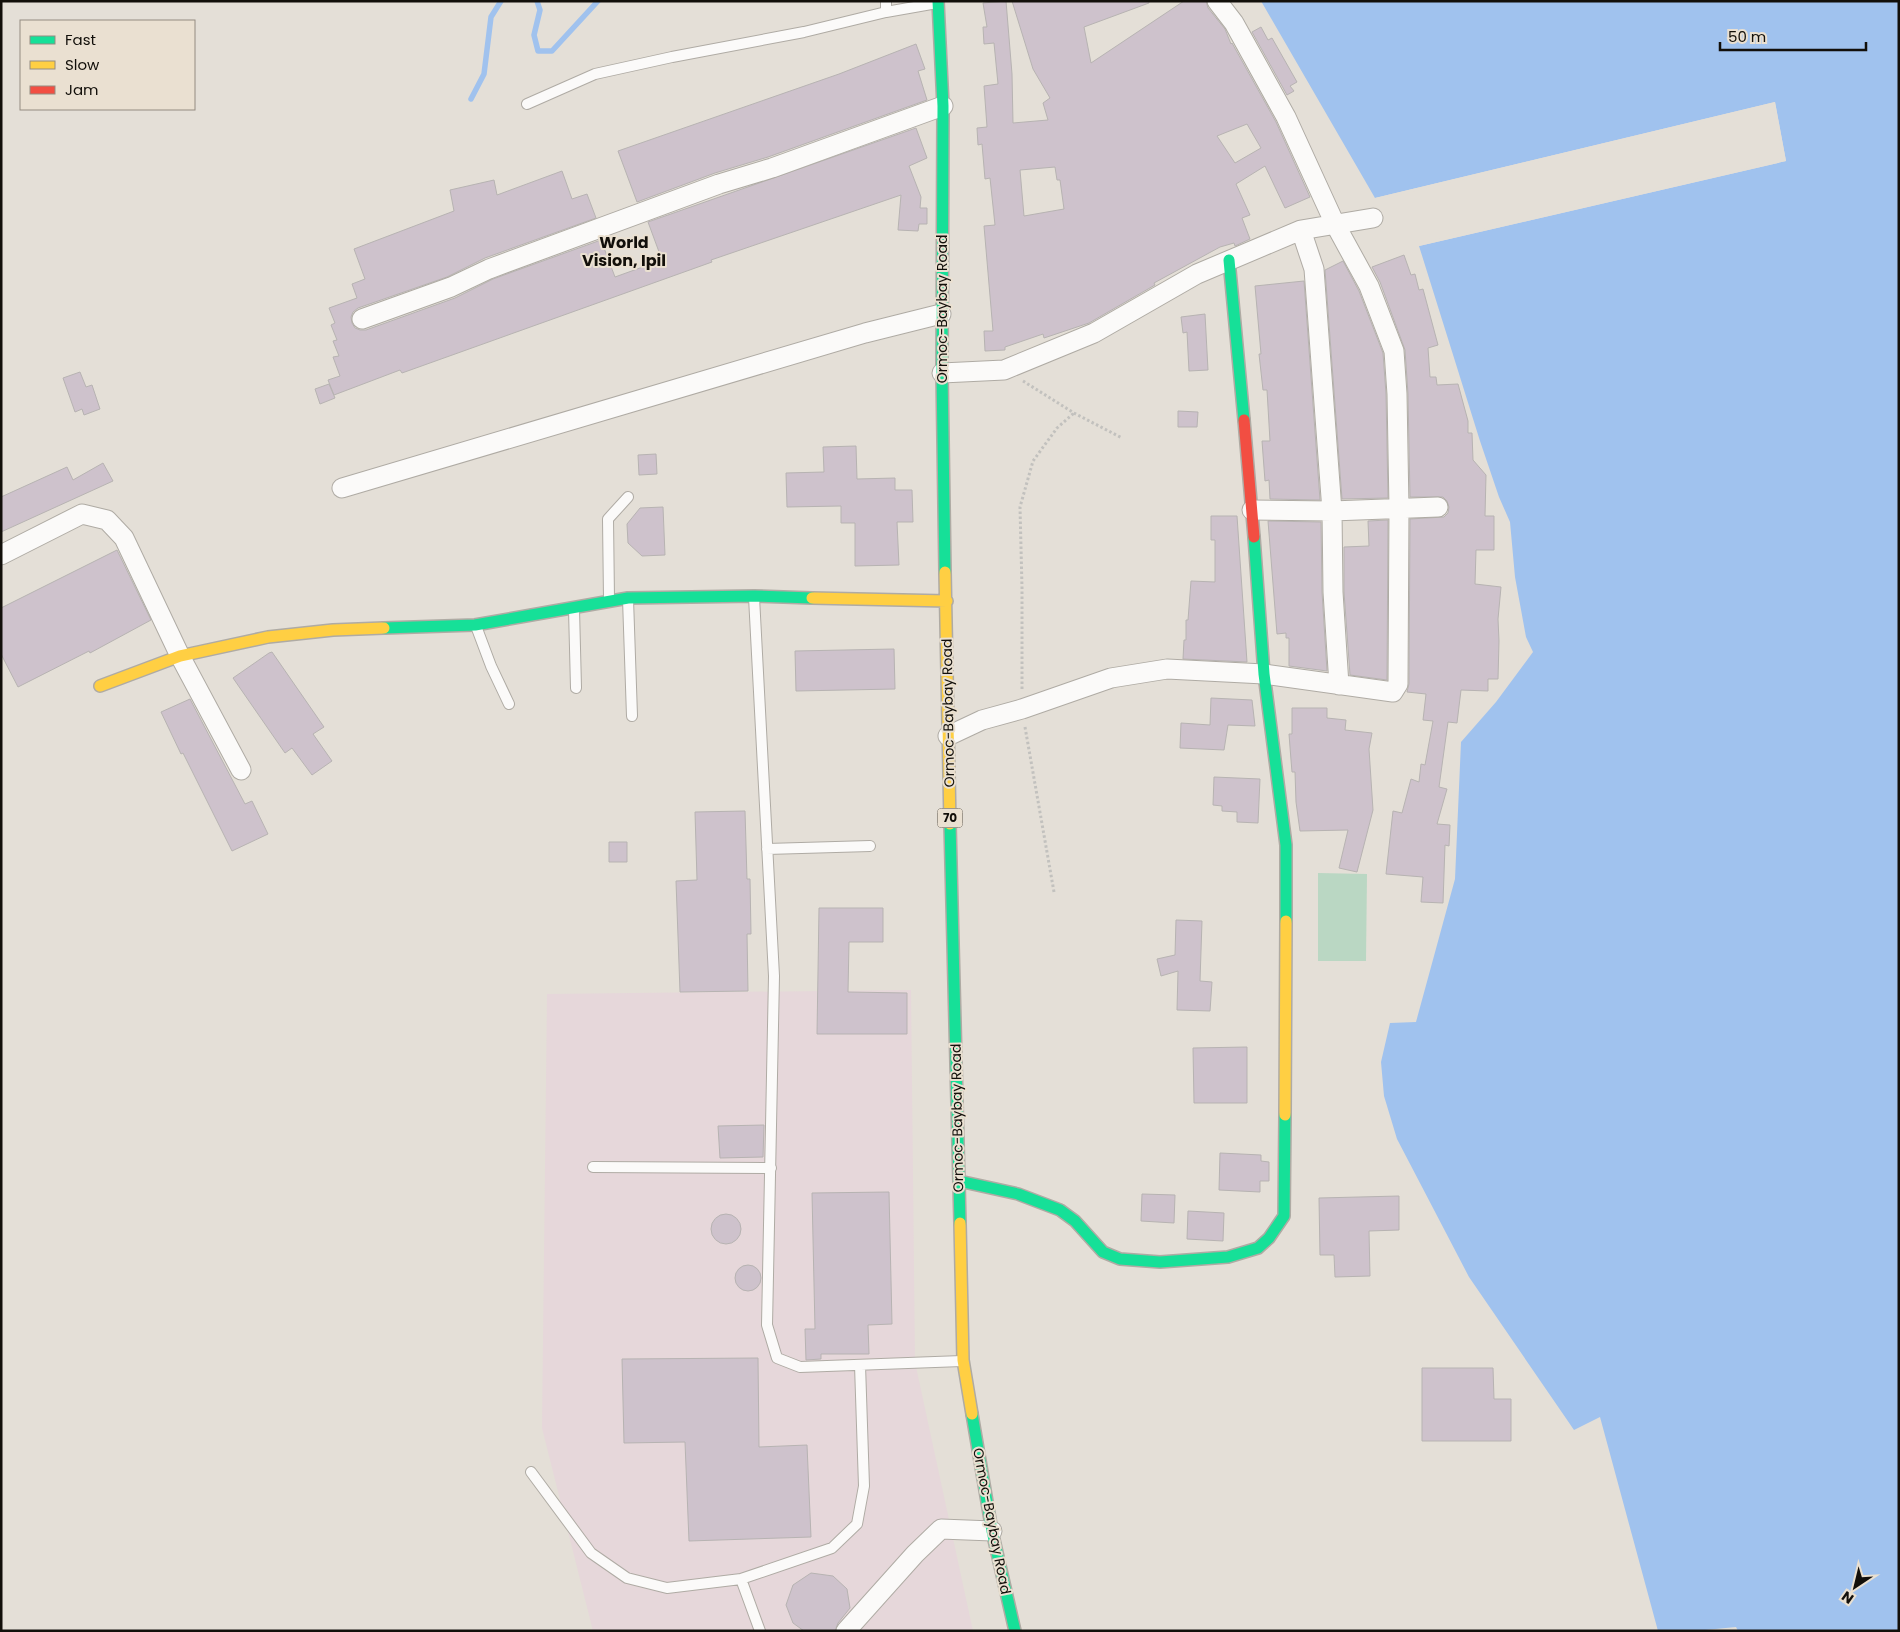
<svg xmlns="http://www.w3.org/2000/svg" width="1900" height="1632" viewBox="0 0 1900 1632" font-family="Poppins,sans-serif">
<style>
.industrial{fill:#e6d7da}
.green{fill:#bad7c3}
.water{fill:#a0c2ee}
.pier{fill:#e4dfd7}
.lines{fill:none;stroke-linecap:round;stroke-linejoin:round}
.stream{stroke:#a0c2ee;stroke-width:5.5}
.building{fill:#cec2cc;stroke:#b7b3b2;fill-rule:evenodd}
.lane-casing{stroke:#afaba4;stroke-width:12}
.street-casing{stroke:#afaba4;stroke-width:21}
.fast-casing{stroke:#afaba4;stroke-width:14}
.slow-casing{stroke:#afaba4;stroke-width:14}
.jam-casing{stroke:#afaba4;stroke-width:14}
.path{stroke:#c2c1be;stroke-width:3;stroke-dasharray:2.5 2.5;stroke-linecap:butt}
.lane{stroke:#fbfaf9;stroke-width:10}
.street{stroke:#fbfaf9;stroke-width:19}
.fast{stroke:#16e098;stroke-width:11}
.slow{stroke:#ffcf43;stroke-width:11}
.jam{stroke:#f24e42;stroke-width:11}
.labels{text-anchor:middle;stroke-width:4;stroke-linejoin:round;paint-order:stroke}
.shield{fill:#eae0d1;stroke:#534e46;stroke-width:1}
.shield-label{font-size:12px;font-weight:bold;fill:#120f0a}
.street-label{font-size:14px;fill:#120f0a;stroke:#eae0d1}
.quarter-label{font-size:16px;font-weight:bold;fill:#120f0a;stroke:#eae0d1}
</style>
<rect width="100%" height="100%" fill="#e4dfd7"/>
<!-- industrial -->
<path class="industrial" d="M911 990 915 1362 973 1631H593L542 1428 547 994Z"/>
<!-- green -->
<path class="green" d="M1318 873 1367 874 1366 961H1318Z"/>
<!-- water -->
<path class="water" d="M1261 1H1899V1631H1738L1736 1627 1695 1631H1658L1600 1417 1574 1430 1469 1277 1397 1139 1384 1096 1381 1062 1390 1023 1416 1022 1455 879 1461 742 1496 702 1533 652 1526 637 1515 577 1510 522 1499 497 1480 441 1419 246 1786 161 1775 102 1375 198Z"/>
<!-- pier -->
<path class="pier" d="M1775 102 1786 161 1419 246 1417 244 1783 159 1773 105 1377 200 1375 198Z"/>
<g class="lines">
<!-- stream -->
<path class="stream" d="M537 1 540 10 534 35 538 51H552L598 1
M471 99 484 74 491 17 501 1"/>
</g>
<!-- building -->
<path class="building" d="M1006 1 1012 74 1013 123 1048 120 1043 103 1050 98 1033 69 1012 1H1149V3L1084 27 1091 63 1184 1H1206L1208 8 1225 29 1231 44 1232 43 1276 122 1310 197 1285 208 1265 166 1236 184 1250 215 1242 218 1250 239 1235 246 1234 243 1220 247 1154 283 1155 285 1089 323 1044 338 1043 334 1005 347V350L985 351 984 331H993L984 226 995 225 990 178 985 179 982 144 978 145 977 128 987 127 984 86 998 84 994 43 984 44 983 27H987L983 3ZM1247 124 1261 148 1235 163 1217 136ZM1055 167 1057 180H1060L1064 209 1024 216 1020 170Z
M1261 27 1268 40 1272 38 1297 82 1290 86 1294 91 1287 95 1252 32Z
M916 44 925 69 918 71 927 100 768 157 715 173 637 202 618 151 839 74Z
M916 128 927 158 909 166 921 197 920 208H927V224H919L918 231 898 230 901 195 711 260 712 262 402 373 400 370 334 395 328 380 340 376 333 357 339 356 333 341 337 340 331 325 335 323 329 308 357 298 352 284 365 279 354 249 454 211 450 190 494 180 497 195 562 171 572 199 587 194 596 218 485 258 447 277 358 308 353 312 351 317 352 323 355 328 360 330H366L455 298 493 279 601 240 615 277 662 260 648 222Z
M1404 255 1411 275 1415 274 1419 290 1423 289 1438 345 1428 348 1430 377H1436L1437 385 1458 384 1468 421V433H1472L1473 460 1486 475 1485 516H1494V550H1476L1475 584 1501 587 1498 619 1499 641 1498 679H1488V691L1461 690 1457 723 1448 722 1439 787 1447 789 1437 824 1450 825 1449 846 1445 845 1443 903 1421 902 1423 877 1386 874 1393 811 1402 813 1411 779 1419 782 1421 764 1425 765 1433 721 1423 720 1426 694 1407 692 1409 684 1410 519 1444 517 1448 513 1449 507 1447 501 1443 497H1410L1408 394 1405 350 1380 282 1372 267Z
M1343 261 1359 291 1383 353 1386 394 1388 498 1342 499 1325 270Z
M1304 281 1320 500 1270 499 1269 480 1265 481 1262 441H1270L1267 390H1263L1259 354H1261L1255 286Z
M1205 314 1208 370 1189 371 1187 332 1183 333 1181 317Z
M80 372 86 387 92 385 100 409 84 415 82 409 75 412 63 378Z
M329 384 335 398 320 404 315 389Z
M1178 411 1198 412 1197 427H1178Z
M856 446 857 479 895 478V490H912L913 522H897L899 565 855 566V523H841V506L787 507 786 473 824 472 823 447Z
M656 454 657 474 639 475 638 455Z
M103 463 113 481 1 532V497L67 467 73 480Z
M663 507 665 555 642 556 628 543 627 524 640 508Z
M1211 516H1237L1247 662 1183 659 1184 640H1186V620H1188L1191 581 1215 582V540H1211Z
M1388 520 1387 680 1350 675 1344 592V547L1369 546 1368 521Z
M1268 521 1321 522 1322 592 1327 671 1289 666V638H1286V633L1277 634Z
M117 550 151 620 90 653 89 651 18 687 1 654V608Z
M894 649 895 689 796 691 795 651Z
M272 652 324 727 313 734 332 761 312 775 292 748 285 753 233 678 269 653Z
M1211 698 1252 700 1255 726 1228 725 1224 750 1180 748 1181 723 1210 725Z
M190 699 245 804 252 801 268 834 232 851 183 753 181 754 161 712Z
M1292 708H1327V718L1346 720 1345 730 1372 733 1369 749 1373 810 1357 872 1339 868 1348 830 1300 831 1296 802 1295 772H1292L1291 760 1289 734H1292Z
M1214 777 1260 779 1258 823 1237 822V812L1222 811V806L1213 805Z
M745 811 747 879H750L751 934H747L748 991 680 992 676 881 697 880 695 812Z
M609 842H627V862H609Z
M819 908H883V942H849L848 992 907 993V1034H817Z
M1176 920 1202 921 1200 981 1212 982 1210 1011 1177 1010 1178 971 1161 976 1157 959 1175 955Z
M1247 1047V1103H1194L1193 1048Z
M764 1125 763 1157 720 1158 718 1126Z
M1220 1153 1261 1155V1161L1269 1162V1181H1260V1192L1219 1190Z
M889 1192 892 1324 868 1325 869 1354H821V1359L806 1360 805 1329H815L812 1193Z
M1142 1194 1175 1195 1174 1223 1141 1221Z
M1399 1196V1230L1369 1231 1370 1276 1335 1277 1334 1255H1320L1319 1198Z
M1188 1211 1224 1213 1223 1241 1187 1239Z
M711 1229a15 15 0 1 1 30 0a15 15 0 1 1-30 0Z
M735 1278a13 13 0 1 1 26 0a13 13 0 1 1-26 0Z
M758 1358 759 1447 807 1445 811 1537 689 1541 685 1442 624 1443 622 1359Z
M1422 1368H1493L1494 1399H1511V1441H1422Z
M811 1573 833 1576 847 1589 850 1608 838 1623 835 1631H804L793 1623 786 1605 793 1585Z"/>
<g class="lines">
<!-- lane casing -->
<g class="lane-casing">
<path id="lane" d="M886 1V12L937 3
M527 104 595 74 672 57 804 32 886 12
M754 597 774 976 767 1325 777 1358 800 1367 962 1361
M609 599 608 519 628 497
M628 599 632 716
M574 609 576 688
M476 626 491 666 509 704
M767 849 870 846
M593 1167 771 1168
M531 1472 591 1553 627 1578 667 1588 741 1579 832 1548 857 1524 864 1486 860 1365
M741 1579 760 1631"/>
</g>
<!-- street casing -->
<g class="street-casing">
<path id="street" d="M1301 230 1314 269 1332 511 1333 592 1339 685
M362 319 451 287 489 269 719 184 772 168 943 106
M942 373 1004 370 1094 333 1197 274 1301 230 1373 218
M342 488 865 333 941 314
M1252 510 1332 511 1438 507
M1 555 82 514 107 520 124 538 180 656 241 770
M948 736 982 720 1022 709 1111 678 1167 669 1264 674 1393 692 1398 684 1399 508 1397 394 1394 351 1369 286 1335 224 1286 117 1234 23 1217 1
M846 1631 915 1554 941 1529 992 1531"/>
</g>
<!-- fast casing -->
<g class="fast-casing">
<path id="fast" d="M938 1 943 106 942 373 945 572
M1229 260 1244 420
M1254 537 1264 674 1286 845V921
M384 628 475 625 628 598 754 596 812 598
M950 824 960 1223
M959 1181 1018 1194 1060 1210 1075 1221 1103 1252 1120 1259 1160 1262 1228 1257 1258 1248 1269 1238 1284 1216 1285 1115
M972 1414 992 1531 1015 1631"/>
</g>
<!-- slow casing -->
<g class="slow-casing">
<path id="slow" d="M945 572 950 824
M812 598 947 601
M100 686 180 656 268 637 333 630 384 628
M1285 1115 1286 921
M960 1223 963 1360 972 1414"/>
</g>
<!-- jam casing -->
<g class="jam-casing">
<path id="jam" d="M1244 420 1254 537"/>
</g>
<!-- path -->
<path class="path" d="M1023 381 1074 413 1122 438
M1022 689V588L1020 507 1033 461 1057 428 1074 413
M1025 727 1054 892"/>
<!-- lane -->
<use href="#lane" class="lane"/>
<!-- street -->
<use href="#street" class="street"/>
<!-- fast -->
<use href="#fast" class="fast"/>
<!-- slow -->
<use href="#slow" class="slow"/>
<!-- jam -->
<use href="#jam" class="jam"/>
</g>
<g class="labels">
<!-- shield labels -->
<rect class="shield" x="937.5" y="808.5" width="25" height="19" rx="4"/>
<g class="shield-label">
<text x="950" y="822">70</text>
</g>
<!-- street labels -->
<g class="street-label">
<text transform="translate(942 309) rotate(-90)" y="5">Ormoc-Baybay Road</text>
<text transform="translate(948 713) rotate(-91)" y="5">Ormoc-Baybay Road</text>
<text transform="translate(957 1118) rotate(-91)" y="5">Ormoc-Baybay Road</text>
<text transform="translate(992 1521) rotate(79)" y="5">Ormoc-Baybay Road</text>
</g>
<!-- quarter labels -->
<g class="quarter-label">
<text x="624" y="248">World<tspan x="624" dy="18">Vision, Ipil</tspan></text>
</g>
</g>
<!-- border -->
<rect width="1900" height="1632" fill="none" stroke="#120f0a" stroke-width="5"/>
<!-- legend -->
<rect x="20" y="20" width="175" height="90" fill="#eae0d1" stroke="#948c81"/>
<rect x="30" y="36" width="25" height="8" fill="#16e098" stroke="#948c81"/>
<text x="65" y="45" font-size="15" fill="#120f0a">Fast</text>
<rect x="30" y="61" width="25" height="8" fill="#ffcf43" stroke="#948c81"/>
<text x="65" y="70" font-size="15" fill="#120f0a">Slow</text>
<rect x="30" y="86" width="25" height="8" fill="#f24e42" stroke="#948c81"/>
<text x="65" y="95" font-size="15" fill="#120f0a">Jam</text>
<!-- north arrow -->
<g transform="translate(1855 1587) rotate(215)" stroke="#eae0d1" stroke-width="4" paint-order="stroke">
<path d="M0-4L9 19L0 12L-9 19Z" fill="#120f0a"/>
<text y="-8" font-size="14" font-weight="bold" text-anchor="middle" fill="#120f0a">N</text>
</g>
<!-- scale -->
<path d="M1720 42v8h146v-8" fill="none" stroke="#120f0a" stroke-width="2.5"/>
<text x="1728" y="42" font-size="15" fill="#120f0a" stroke="#eae0d1" stroke-width="4" paint-order="stroke">50 m</text>
</svg>
